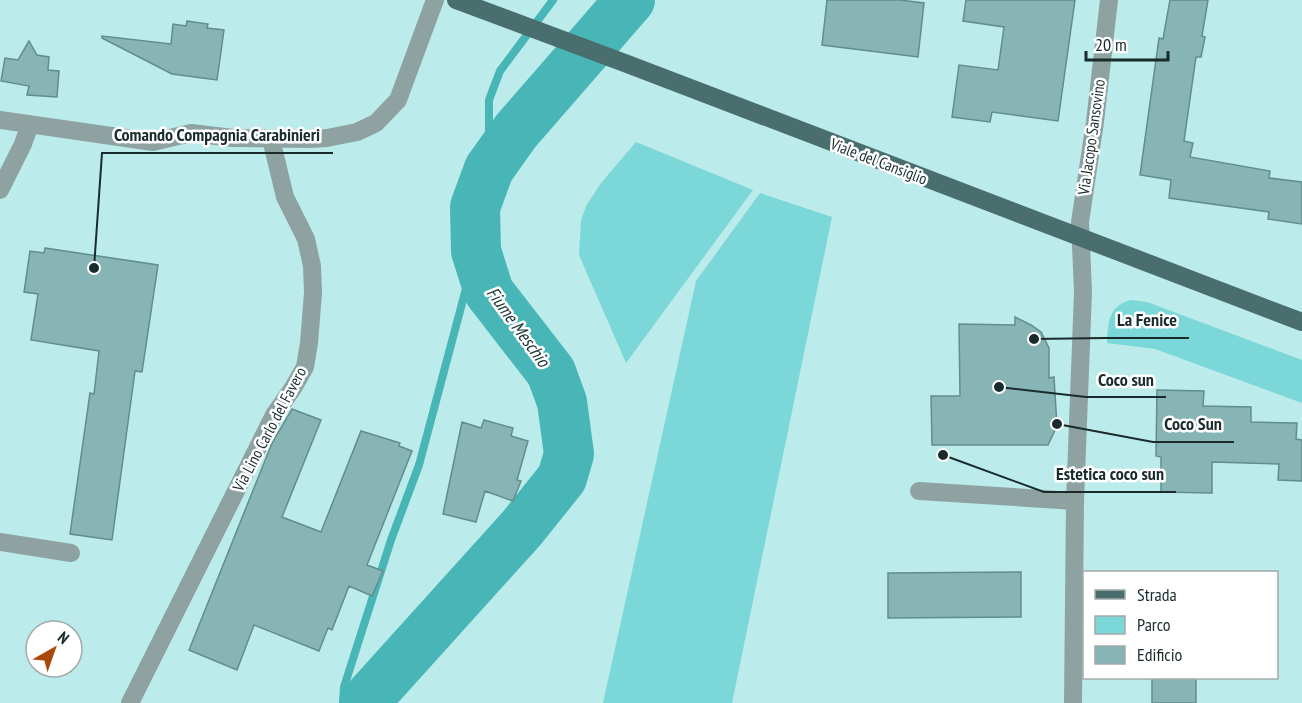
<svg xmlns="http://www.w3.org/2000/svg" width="1302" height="703" viewBox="0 0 1302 703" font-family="'PT Sans Narrow',sans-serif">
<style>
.green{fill:#7cd7d8}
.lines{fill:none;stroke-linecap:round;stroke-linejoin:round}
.stream{stroke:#48b6b6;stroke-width:8}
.river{stroke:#48b6b6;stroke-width:50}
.building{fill:#87b4b4;stroke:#618d8d;stroke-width:1.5}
.minor{stroke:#8fa2a2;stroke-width:18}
.major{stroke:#4a6e6e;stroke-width:18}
.labels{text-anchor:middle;stroke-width:5;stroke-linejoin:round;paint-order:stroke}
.street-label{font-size:16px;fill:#192b2b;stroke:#fff}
.water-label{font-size:18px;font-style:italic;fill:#193232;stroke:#fff}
.leader{fill:none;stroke:#192b2b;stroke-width:2}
.callout-dot{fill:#192b2b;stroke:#fff;stroke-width:2}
.callout-label{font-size:18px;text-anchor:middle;font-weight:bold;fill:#192b2b;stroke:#fff;stroke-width:5;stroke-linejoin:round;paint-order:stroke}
</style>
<rect width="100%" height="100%" fill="#bcebeb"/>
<!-- green -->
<path class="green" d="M636 142 753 190 626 363 579 255 581 221 586 206 601 183Z
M760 193 832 217 732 703H603L696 281Z
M1130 300 1147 302 1302 360V403L1155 349 1107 343C1108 323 1108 307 1130 300Z"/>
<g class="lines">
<!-- stream -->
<path class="stream" d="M489 169V100L500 71 553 0
M343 703 344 687 391 540 419 465 476 251"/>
<!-- river -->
<path class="river" d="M364 703 522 528 562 478 569 454 562 402 551 372 489 292 476 251 475 207 489 169 516 131 630 0"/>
</g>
<!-- building -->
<path class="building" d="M827 0H900L924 3 918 57 822 45Z
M966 0H1075L1058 121 992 112 990 122 952 117 959 65 998 70 1004 27 963 21Z
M1170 0H1208L1202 36 1205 37 1201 57H1196L1184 141 1193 143 1190 157 1270 171 1269 178 1302 182V224L1268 219 1269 212 1169 198 1171 180 1140 175 1159 38 1163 39Z
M187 21 208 24 207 28 224 30 217 80 172 74 102 38V36L171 44 173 24 186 26Z
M29 41 37 55 49 57 48 70 59 71 57 97 27 95 29 86 1 81 5 58 18 60Z
M45 248 158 265 142 372 135 371 112 540 70 534 90 393 94 394 99 351 31 340 38 294 24 292 30 251 44 253Z
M1015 317 1031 325 1041 332 1049 348V378L1054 377 1057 426 1048 445H932L931 396H960L959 324 1015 325Z
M1157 390 1204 391 1203 406 1251 407V422L1297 423 1296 439 1302 440V481L1278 480 1279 464 1212 462V493L1161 492V457L1156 456Z
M292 409 321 420 282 517 321 532 361 431 400 443 399 446 412 451 367 565 383 571 372 596 349 586 332 630 328 628 319 651 254 625 237 670 189 650 272 443Z
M484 420 513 428 511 436 528 441 517 480 521 481 513 501 485 491 476 522 443 514 462 422 481 428Z
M1021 572V617L888 618V573Z
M1152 678H1196V703H1152Z"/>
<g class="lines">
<!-- minor -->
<path class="minor" d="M0 120 153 142 191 133 233 138 310 139 327 138 357 132 376 123 398 100 435 0
M0 190 23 144 30 124
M919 491 1075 501
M0 542 71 553
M130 703 274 415 293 388 305 367 309 343 313 293 312 266 306 239 285 197 271 139
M1073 703 1075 501 1083 292 1080 222 1095 122 1109 0"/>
<!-- major -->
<path class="major" d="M456 0 630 65 1302 322"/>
</g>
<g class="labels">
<!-- street labels -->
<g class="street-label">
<text transform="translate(1091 137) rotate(-82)" y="6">Via Jacopo Sansovino</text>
<text transform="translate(879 161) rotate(21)" y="6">Viale del Cansiglio</text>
<text transform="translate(269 429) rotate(-62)" y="6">Via Lino Carlo del Favero</text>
</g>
<!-- water labels -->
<g class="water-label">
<text transform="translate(518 327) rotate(54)" y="6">Fiume Meschio</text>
</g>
</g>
<!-- callouts -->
<path class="leader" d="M94 268L102 153H333M1034 339L1105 338H1189M999 387L1086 397H1166M1057 424L1153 442H1234M943 455L1044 492H1176"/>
<g class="callout-dot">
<circle cx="94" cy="268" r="6"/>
<circle cx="1034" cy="339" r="6"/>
<circle cx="999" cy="387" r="6"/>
<circle cx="1057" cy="424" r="6"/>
<circle cx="943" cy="455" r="6"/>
</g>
<g class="callout-label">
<text x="217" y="141">Comando Compagnia Carabinieri</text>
<text x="1147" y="326">La Fenice</text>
<text x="1126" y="386">Coco sun</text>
<text x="1193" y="430">Coco Sun</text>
<text x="1110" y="480">Estetica coco sun</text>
</g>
<!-- legend -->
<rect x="1083" y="571" width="195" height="108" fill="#ffffff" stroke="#a3aaaa" stroke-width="1.5"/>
<rect x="1095" y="590" width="30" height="9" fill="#4a6e6e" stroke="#a3aaaa" stroke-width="1.5"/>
<text x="1137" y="601" font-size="18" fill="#192b2b">Strada</text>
<rect x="1095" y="616" width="30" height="18" fill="#7cd7d8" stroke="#a3aaaa" stroke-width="1.5"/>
<text x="1137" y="631" font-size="18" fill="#192b2b">Parco</text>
<rect x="1095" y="646" width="30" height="18" fill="#87b4b4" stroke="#a3aaaa" stroke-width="1.5"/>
<text x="1137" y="661" font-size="18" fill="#192b2b">Edificio</text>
<!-- north arrow -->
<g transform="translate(54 649) rotate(40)"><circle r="28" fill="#ffffff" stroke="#a3aaaa" stroke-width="1.5"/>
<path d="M0-4.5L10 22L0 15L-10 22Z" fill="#aa4808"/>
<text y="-9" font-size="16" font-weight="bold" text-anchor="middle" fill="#192b2b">N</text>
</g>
<!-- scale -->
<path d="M1086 51v9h82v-9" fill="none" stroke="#192b2b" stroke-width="3"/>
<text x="1095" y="51" font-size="18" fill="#192b2b" stroke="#ffffff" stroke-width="4.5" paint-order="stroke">20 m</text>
</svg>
